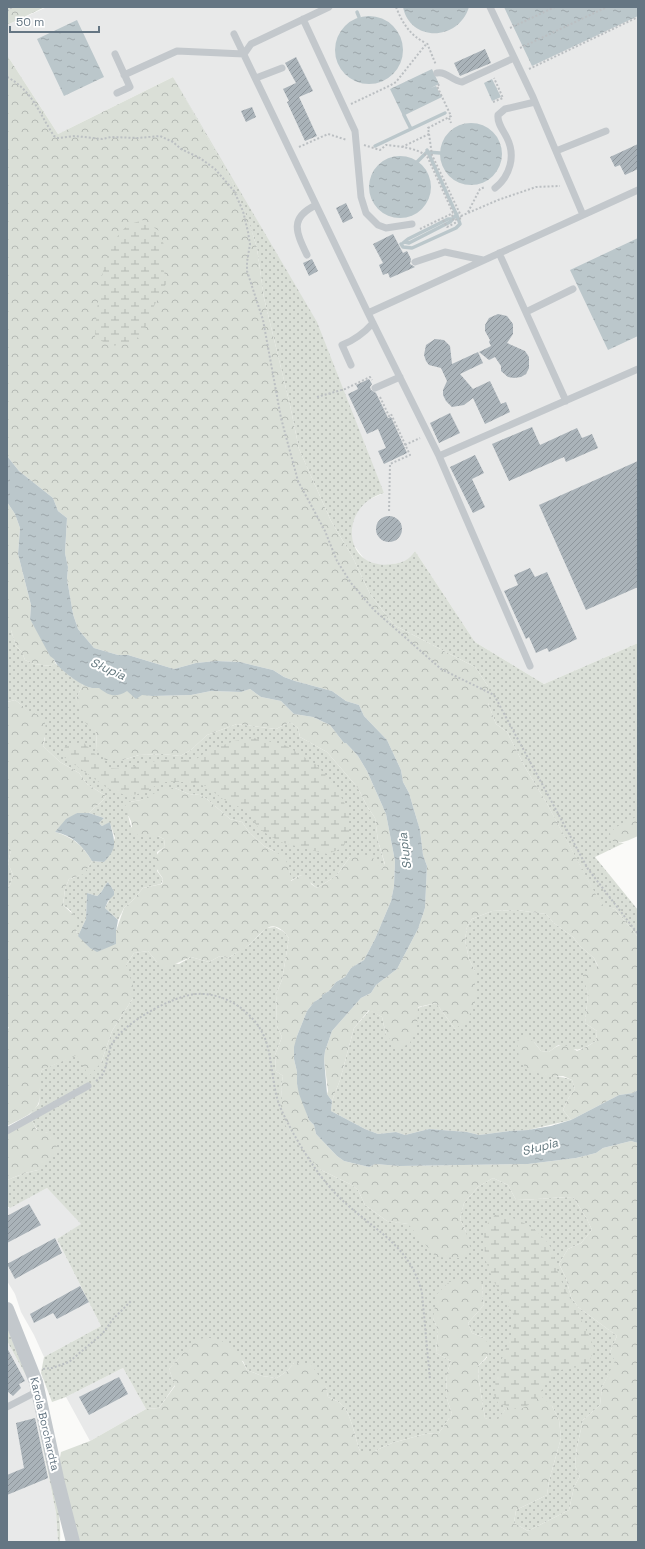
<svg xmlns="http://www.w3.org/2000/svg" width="645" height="1549" viewBox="0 0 645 1549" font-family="'Space Grotesk',sans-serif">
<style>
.built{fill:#e8e9e9}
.grass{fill:url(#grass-dots)}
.forest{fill:url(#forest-crowns)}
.wetland{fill:url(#wetland-marsh)}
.water{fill:url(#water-ripples)}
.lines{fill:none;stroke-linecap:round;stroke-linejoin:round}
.stream{stroke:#bbc7cb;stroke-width:3.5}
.building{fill:url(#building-hatch)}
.path{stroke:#bbbfc2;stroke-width:2;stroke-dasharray:2 2;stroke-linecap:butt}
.lane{stroke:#c3c8cc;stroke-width:7}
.street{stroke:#c3c8cc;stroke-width:14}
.labels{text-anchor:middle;stroke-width:4;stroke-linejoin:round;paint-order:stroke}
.street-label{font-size:11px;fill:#657683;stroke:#fff}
.water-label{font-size:12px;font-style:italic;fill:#60757c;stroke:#fff}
</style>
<defs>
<pattern id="grass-dots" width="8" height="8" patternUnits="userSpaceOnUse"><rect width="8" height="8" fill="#dadfd7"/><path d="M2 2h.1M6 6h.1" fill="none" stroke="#b4b9b4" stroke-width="1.8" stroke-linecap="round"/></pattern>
<pattern id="forest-crowns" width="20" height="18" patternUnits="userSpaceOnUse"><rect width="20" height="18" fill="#dadfd7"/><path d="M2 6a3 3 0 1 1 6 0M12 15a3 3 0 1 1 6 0" fill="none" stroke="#b4b9b4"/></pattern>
<pattern id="wetland-marsh" width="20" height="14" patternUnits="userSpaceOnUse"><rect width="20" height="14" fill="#dadfd7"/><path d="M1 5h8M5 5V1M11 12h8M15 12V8" fill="none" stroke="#b4b9b4"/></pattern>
<pattern id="water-ripples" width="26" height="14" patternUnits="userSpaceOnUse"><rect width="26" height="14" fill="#bbc7cb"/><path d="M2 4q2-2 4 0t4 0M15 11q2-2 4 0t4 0" fill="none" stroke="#9ca6aa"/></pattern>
<pattern id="building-hatch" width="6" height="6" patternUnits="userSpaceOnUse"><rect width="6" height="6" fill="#aab3b9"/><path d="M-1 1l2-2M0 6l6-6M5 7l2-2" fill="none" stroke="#8e969c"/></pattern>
</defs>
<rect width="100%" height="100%" fill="#fafaf8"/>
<!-- built -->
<path class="built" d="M47 7H638V643L544 684 475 642 415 551 410 558 404 562 382 566 373 564 365 560 353 544 351 534 352 524 355 514 361 506 368 500 384 493 173 77 58 134 7 55V25Z
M47 1188 82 1224 57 1239 101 1326 44 1357 34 1335 21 1312 15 1294 7 1281V1209Z
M7 1341 29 1381 56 1513 58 1542H7Z
M123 1368 146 1409 90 1441 66 1397Z"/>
<!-- grass -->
<path class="grass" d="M173 77 317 322 384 493C337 506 343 572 392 564 403 563 409 560 415 551L475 642 544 684 638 643V816L618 843H624L595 857 638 910V937L615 909 601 905 546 802 526 769 507 732 496 724 488 703V686L475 667 394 625 370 594 352 556 331 521 299 449 290 405 264 298 257 248 249 222 231 179Z
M7 630H11L16 646 22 652 25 660 34 664 51 666 55 663 71 677 83 684 76 699 96 731 97 750 123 760 139 755 163 754 180 756 191 750 207 735 237 724 276 729 290 722 298 728 300 737 327 752 358 788 367 806 375 818 378 841 385 865 382 869 350 857 336 876 317 888 301 875 290 881 289 869 274 851 264 846 249 832 242 822 230 819 207 799 200 795 189 794 175 788 141 800 129 802 128 815 131 827 158 836 164 839 165 847 157 852V871L163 879 161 884 143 888 133 900 124 908 118 920 105 908 114 891 108 882C103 887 103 892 97 896L87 893 86 919 78 936 71 911 63 905 65 889 69 879C81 876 86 872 92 861L104 862 115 838 110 823 102 826 99 823 104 818 89 813C95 806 101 804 106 796L87 784 79 773 60 762 43 746 45 738 23 706 15 700 7 702Z
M7 845 11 850 8 863 13 875 10 885 7 887Z
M517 910 546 914 554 923 573 937 580 946 594 958 598 967 584 975 588 995 585 1023 597 1031 596 1041C579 1052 577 1051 558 1045L549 1052 541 1051 534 1042 540 1073C552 1078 560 1075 572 1080L575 1089 569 1097 563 1110 571 1120 528 1130 510 1131 479 1135 467 1132 429 1129 405 1135 396 1132 378 1134 365 1129 331 1111 332 1101 340 1080 354 1028 370 1010 382 1017 386 1035 417 1027V1008L436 1003 455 1029 475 1004V971L469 959 465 940 467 927 472 919 492 911Z
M275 927 284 932 289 938 282 980 276 994 277 1026 282 1037 275 1055 276 1071 283 1076 281 1086 282 1098 321 1170 352 1185 358 1190 365 1205 387 1221 466 1232 460 1219 464 1203 478 1187 493 1178 508 1185 516 1200C535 1200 554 1197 573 1197L587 1219 592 1230 581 1243 568 1249 559 1264 566 1278 571 1297 578 1307 617 1336 610 1352 616 1361 602 1387 600 1405 583 1420 577 1447 575 1466 580 1476 574 1487 569 1510 528 1531 514 1523 516 1510 547 1495 549 1481 561 1438 559 1420 552 1406 511 1397 506 1409 496 1422 485 1418 479 1381 478 1366 487 1358 485 1338 472 1333 468 1323 484 1305 482 1296 483 1283 433 1318 438 1330 436 1353 451 1361 447 1373 446 1396 452 1414 439 1433 425 1434 392 1443 375 1451H360C355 1438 351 1411 340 1403 336 1400 332 1399 328 1397L326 1387 294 1363 287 1371 277 1378 262 1376 247 1370 243 1361 184 1352 169 1369 175 1385 159 1408 146 1409 123 1368 66 1397 52 1402 41 1373 44 1357 101 1326 57 1239 81 1224 47 1188 10 1208 7 1206V1180L25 1173 38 1170 48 1133C34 1131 35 1126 30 1114L39 1104 40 1095 38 1080 42 1070 77 1054 101 1063 112 1031 133 998 126 965 134 953 148 951 157 962 179 964 191 957 209 962 220 956 228 958 249 945 266 928Z
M7 1327 29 1381 7 1341Z
M37 1418C47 1458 62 1500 60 1542H58L56 1513Z"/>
<!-- forest -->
<path class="forest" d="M7 7H45L7 25Z
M7 55 58 134 173 77 231 179 249 222 257 248 264 298 290 405 299 449 331 521 352 556 370 594 394 625 475 667 488 686V703L496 724 507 732 526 769 546 802 601 904 615 909 638 937V1090L633 1093 619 1095 571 1120 563 1110 569 1097 575 1089 572 1080 563 1076 551 1077 527 1070 519 1058 517 1041 526 1036 534 1042 541 1051 549 1052C562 1042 564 1044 577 1051L588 1046 596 1041 597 1031 585 1023 588 995 583 975 598 966 594 958 580 946 573 937 554 923 546 914 517 910 492 911 472 919 467 927 465 940 469 959 475 971V1004L467 1020 455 1029 436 1003 418 1007 417 1027 410 1043 399 1049 386 1035 382 1017 369 1010 354 1028 340 1080 332 1101 327 1094 328 1091 324 1059 325 1051 332 1031 361 998 371 993 376 985 397 969 418 929 425 908 427 866 423 855 420 830 409 793 403 782 401 770 387 740 364 716 359 705 346 701 332 691 295 681 284 677 273 670 240 662 216 661 196 663 174 669 128 655H118L94 648 78 629 73 614 67 579 68 567 65 553 67 518 58 511 53 498 19 471 7 456Z
M7 502 15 514 20 528 18 554 31 605 30 619 54 658 55 663 51 666 34 664 25 660 22 652 16 646 11 630H7Z
M83 684 91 688H99L127 691 152 696 191 695 211 691 241 692 250 689 261 697 281 701 294 714 313 717 330 725 344 743H346L358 756 367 771 386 814 395 861 394 886 391 901 375 939 364 960 351 968 345 977 336 982 329 991 322 995V997L314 1002 307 1011 297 1036 294 1059 297 1072V1084L309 1120 314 1125 316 1134 337 1156 344 1161 369 1167 375 1164 400 1166 528 1164 576 1158 596 1153 603 1148 631 1141 638 1143V1542H76L58 1468 61 1452 90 1441 146 1409 159 1408 175 1386 169 1369C178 1359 188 1345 200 1339 202 1338 206 1338 209 1338 227 1338 240 1355 247 1370L262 1376 277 1378 287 1371 294 1363 311 1364 326 1387 328 1397C332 1399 336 1400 340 1403 351 1411 355 1438 360 1451H375L392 1443 425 1434 439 1433 452 1414 446 1396 447 1373 451 1361 436 1353 438 1330 433 1318 437 1294 449 1282 471 1279 483 1283 482 1296 484 1305 468 1323 472 1333 485 1338C492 1351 489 1356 478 1366L479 1381 485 1418 496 1421 506 1409 511 1397 519 1392 541 1396 552 1406 559 1420 561 1438 549 1481 547 1495 516 1510 514 1523 528 1531 569 1510 574 1487 580 1476 575 1466 577 1447 583 1420 600 1405 602 1387 615 1361 610 1352 617 1336 578 1307 571 1297 566 1278 559 1264 568 1249 581 1243 592 1230 587 1219 573 1197C554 1197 535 1200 516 1200L508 1185 493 1178 478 1187 464 1203 460 1219 466 1232 471 1250 459 1258 436 1257 408 1224 387 1221 365 1205 358 1190 352 1185 321 1170 294 1140 283 1121 281 1086 283 1076 276 1071 275 1055 282 1037 277 1026 276 994 282 980 289 938C272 915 264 931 250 944 244 950 235 953 228 958L220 956 209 962 191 957 166 968 157 962 148 951 134 953 126 965 133 986V998L112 1031 101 1063 89 1076 77 1055 42 1070C37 1083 40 1083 40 1095 40 1113 20 1119 7 1126V1029L9 1028 7 1025V887L10 885 13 875 8 863 11 850 7 845V702L15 700 23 706 28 712C51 715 46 730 43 746L60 762 79 773 87 784 106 796C101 804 95 806 89 813H77L55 832C73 837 82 845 92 861L84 874 69 879 65 889 63 905 78 919C74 939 78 933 90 948L116 944V931L124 908 133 900 143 888 162 884 163 879C162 876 159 874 158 871 151 861 156 853 165 847L164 839 158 836C149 839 142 837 133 833L131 821 124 807 129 802 141 800 165 788H175L189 794 200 795 207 799 230 819 242 822 249 832 264 846 285 857 289 869 291 881 301 875 309 878 311 884 317 888 336 876 350 857 363 854 373 858 382 869 385 864 378 841 375 818 367 806 358 788 327 752 300 737 298 728 290 722 276 729 237 724 207 735 191 750 180 756 163 754 139 755 123 760H105L97 750 96 731 82 720 76 699Z
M638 816V836C629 840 611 850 610 833L616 827Z
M32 1120 36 1129 54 1135 57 1141 56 1154 38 1170 25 1173 7 1180V1134Z"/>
<!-- wetland -->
<path class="wetland" d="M143 220 159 231 164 245 160 258 167 282 154 306 142 335 127 344 112 346 95 338C97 307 100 248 126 227 130 223 138 222 143 220Z
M254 738 285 745 317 765 338 791 349 812V833L343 848 327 854 280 842 259 829 247 811 221 798 206 786 183 782H162L143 793 127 796 107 788 64 757V748L71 744 83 742 95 754 106 768 124 769 159 760H195L206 752 234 741Z
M495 1215C514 1215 537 1228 548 1243 556 1254 555 1267 560 1278 571 1302 584 1323 594 1347L588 1367 569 1368 553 1372 541 1392 534 1402 519 1410 498 1403 494 1395 496 1380 501 1361 513 1331V1314L493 1280 485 1259 484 1228Z"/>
<!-- water -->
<path class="water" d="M403 7H469C458 42 410 42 403 7Z
M504 7H638V16L532 66Z
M335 50a34 34 0 1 1 68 0a34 34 0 1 1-68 0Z
M77 20 104 77 64 96 37 39Z
M432 69 439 84 431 88 436 86 442 97 403 116 390 89Z
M492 79 501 97 492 101 484 83Z
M440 154a31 31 0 1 1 62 0a31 31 0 1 1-62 0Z
M369 187a31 31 0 1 1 62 0a31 31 0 1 1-62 0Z
M638 238V336L608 350 570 270Z
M7 456 19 471 53 498 58 511 67 518 65 553 68 567 67 579 73 614 78 629 94 648 118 655H128L174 669 196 663 216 661 240 662 273 670 284 677 295 681 332 691 346 701 359 705 364 716 387 740 401 770 403 782 409 793 420 830 423 855 427 866 425 908 418 929 397 969 376 985 371 993 361 998 332 1031 325 1051 324 1059 327 1094 332 1101 331 1111 365 1129 378 1134 396 1132 405 1135 429 1129 467 1132 479 1135 510 1131 528 1130 551 1126 571 1120 619 1095 633 1093 638 1090V1143L631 1141 603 1148 596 1153 576 1158 528 1164 400 1166 375 1164 369 1167 344 1161 337 1156 316 1134 314 1125 309 1120 299 1094 297 1084V1072L294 1059V1047L297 1036 307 1011 314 1002 322 997V995L329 991 336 982 345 977 351 968 364 960 375 939 391 901 394 886 395 861 386 814 367 771 358 756 346 743H344L330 725 313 717 294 714 281 701 261 697 250 689 241 692 211 691 191 695 152 696 142 695 136 699 127 691C116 698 109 696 99 688 97 688 95 688 92 688 83 687 56 668 54 659L50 656 30 619 31 605 18 554 20 528 15 514 7 502Z
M77 813H89L104 818 99 823 102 826 110 822C114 841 119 847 104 862L92 861C83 846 72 835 55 832L66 819Z
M108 882 114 891V895L108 901 105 908 118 920 116 931V944L97 952 90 948 78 936 86 919 87 893 97 896C103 892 103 887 108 882Z"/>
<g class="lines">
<!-- stream -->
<path class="stream" d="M357 12 359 17
M411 129 445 113
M375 146 411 129 404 115
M417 162 427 152 440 153
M405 242 409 243 450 222 457 214
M403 243 408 239 448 219H452
M401 244 403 247 412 248 456 228 460 224 458 218 427 150"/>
</g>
<!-- building -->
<path class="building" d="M485 49 491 63 460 76 454 63Z
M296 57 313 91 299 97 317 136 305 141 287 102 289 101 283 89 296 83 285 63Z
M252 107 256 117 246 122 241 111Z
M638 144V169L625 175 620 165 615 167 610 157Z
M346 203 353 218 343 223 336 208Z
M393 234 403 253 407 251 411 259 410 264 415 267 390 278 388 273 383 275 379 265 383 263 373 244Z
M312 259 318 271 309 276 303 263Z
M498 314 507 316 513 324V334L507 343 525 351 529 357V368L526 374 521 377 514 378 508 377 501 371V366L495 357 489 360 479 352 491 346 489 342 490 340 485 331V325L489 318Z
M435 339 444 340 450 346 452 364 478 352 483 363 460 374 473 389 490 381 501 404 506 402 510 412 485 424 473 398 464 405 452 407 446 401 443 395V390L447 381 441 368 429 365 426 361 424 355 426 345Z
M369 379 372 384 370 387 371 390 376 393 388 418 391 417 407 453 384 464 378 451 386 448 378 429 367 434 348 394 358 389 356 385Z
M450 413 460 433 439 443 430 423Z
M532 427 540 445 577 428 582 438 592 434 598 448 566 462 564 457 509 481 492 444Z
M475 455 484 473 472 479 485 507 473 513 450 467Z
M638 461V587L586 610 539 505Z
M376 529a13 13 0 1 1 26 0a13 13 0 1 1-26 0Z
M530 568 535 577 547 572 577 639 549 652 547 648 536 653 529 637 526 639 504 591 518 585 514 575Z
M29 1204 41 1225 7 1243V1216Z
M55 1238 62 1253 15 1279 7 1264Z
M80 1286 89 1302 57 1319 53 1313 34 1323 30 1314Z
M7 1348 25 1381 19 1384 21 1388 13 1396 7 1391Z
M119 1377 128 1394 89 1415 79 1397Z
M35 1418 48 1478 7 1495V1475L24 1468 16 1423Z"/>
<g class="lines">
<!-- path -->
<path class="path" d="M396 7C402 22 410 36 426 43
M7 11 12 7
M510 28 555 7
M520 48 607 7
M529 69 638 17
M7 77C32 90 39 113 54 136L58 138 75 136 102 139 111 137 138 138 160 136 173 142 181 149 200 158 215 169 234 191 243 211 248 232 250 244 247 262V271L263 320 281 418 298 481 325 531 337 561 351 583 374 610 441 669 494 695 588 869 638 934
M493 102 503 98 494 78
M351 104 389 86 396 82 427 43 436 65
M449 118 451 123
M429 134 432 155 462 218 454 220
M364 145 380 150 386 145C399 146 416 148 427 156L453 213 452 217 455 223 447 227 442 218
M299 147 328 134 347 140
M402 147 429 134 428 128 451 116 437 86 440 84 439 83
M468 212 480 189 485 187
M461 216 498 200 536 187 560 186
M420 229 453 213
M317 397 345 389 370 377 372 380
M380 397 389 416 391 414 410 455 390 464 389 513
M405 445 420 438
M96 1081C108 1074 106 1056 112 1044 123 1023 172 996 196 994 226 992 256 1013 266 1041 272 1060 272 1079 277 1098 280 1109 287 1121 292 1131 304 1152 318 1175 335 1193 367 1227 410 1242 422 1293L430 1380
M43 1369 52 1368 69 1362 103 1333 113 1319 131 1301"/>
<!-- lane -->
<path class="lane" d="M490 7 533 97 583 215
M303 19 355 131 361 197 366 213 378 225 386 228 412 224
M234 34 368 313 439 456 530 666
M115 54 130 87 117 93
M437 73C447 71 452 81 462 82L514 58
M124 75 177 51 244 54 251 44 329 7
M256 78 282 68
M556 151 606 131
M495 188C510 176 516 156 507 138 503 130 497 123 498 115L505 109 535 102
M499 253 566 401
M307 255C296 232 289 218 316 205
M415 262 445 252 483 260
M526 312 573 289
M368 313 638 190
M351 365 342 345C355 340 364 333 373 323
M375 388 400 377
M439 456 638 369
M7 1131 88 1086
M7 1407 38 1391"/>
<!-- street -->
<path class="street" d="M7 1309 36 1382 58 1483 73 1542"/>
</g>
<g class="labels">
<!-- street labels -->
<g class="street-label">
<text transform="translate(45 1424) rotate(77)" y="4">Karola Borchardta</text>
</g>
<!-- water labels -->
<g class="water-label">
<text transform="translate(108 669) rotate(24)" y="4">Słupia</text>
<text transform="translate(405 851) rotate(-97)" y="4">Słupia</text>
<text transform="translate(540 1147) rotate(-15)" y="4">Słupia</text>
</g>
</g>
<!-- border -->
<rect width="645" height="1549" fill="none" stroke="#657683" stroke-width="16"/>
<!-- scale -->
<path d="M10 26v6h89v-6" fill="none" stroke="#657683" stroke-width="2"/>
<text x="16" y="26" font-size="12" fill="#657683" stroke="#ffffff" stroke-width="3" paint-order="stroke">50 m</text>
</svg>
